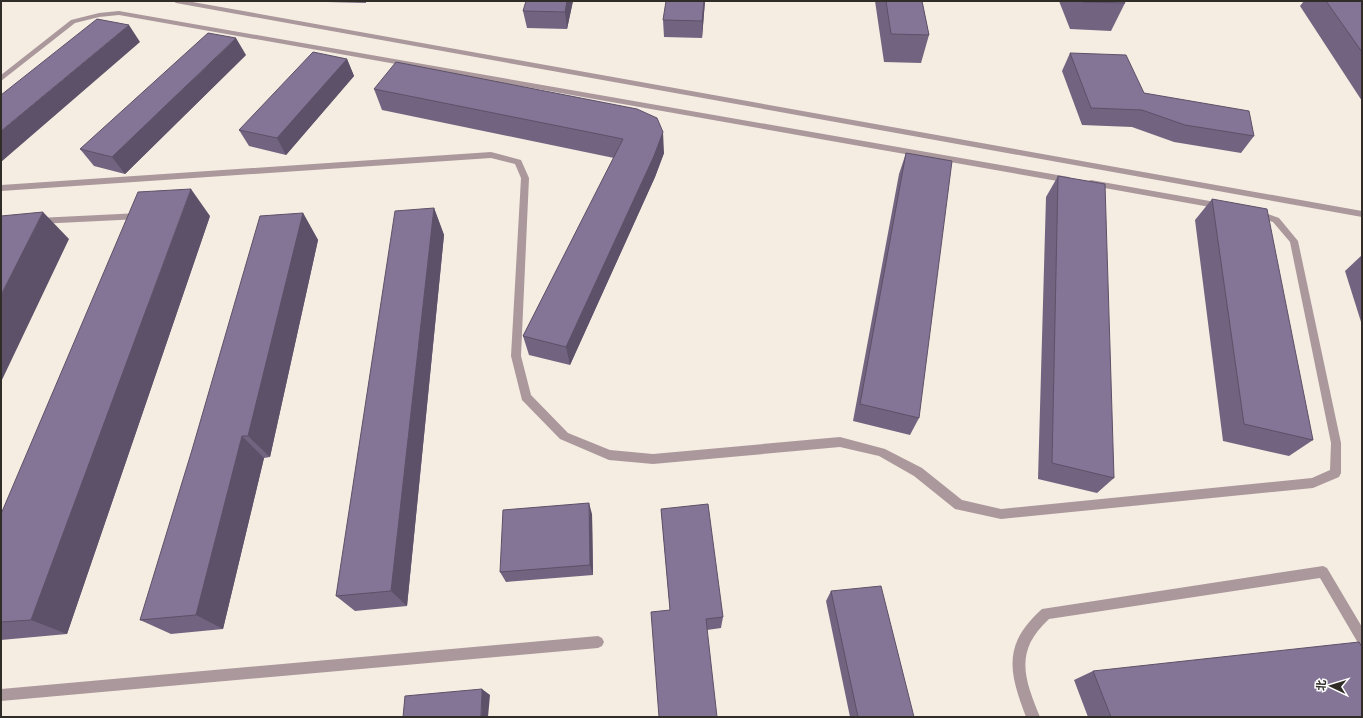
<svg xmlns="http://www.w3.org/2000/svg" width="1363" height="718" viewBox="0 0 1363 718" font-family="'DejaVu Sans','Noto Sans SC',sans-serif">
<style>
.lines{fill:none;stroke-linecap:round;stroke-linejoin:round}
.minor{fill:#ab989c;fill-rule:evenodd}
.wall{fill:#726480}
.shaded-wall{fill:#5c5168}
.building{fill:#847495;stroke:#5c5168}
</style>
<rect width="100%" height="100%" fill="#f5ede1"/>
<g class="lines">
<!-- minor -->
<path class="minor" d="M173 1H187L1362 211V217L176 3Z
M119 11 1069 177 1073 180 1069 183 119 15 99 17 75 23 1 81V75L71 20 99 13Z
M491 152 521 160 529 178 521 356 531 395 568 433 610 450 653 454 840 437 885 449 922 468 962 500 1001 509 1312 478 1330 470 1331 443 1290 242 1273 222 1253 215 1252 213 1253 211 1256 210 1279 218 1298 241 1341 443V473L1339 477 1313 488 1001 519 955 509 914 476 879 456 840 447 653 464 609 460 560 439 522 400 511 356 521 178 515 164 491 158 1 191V185Z
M1091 180 1221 203 1225 206 1221 209 1088 185 1087 183 1088 181Z
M140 213 144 216 140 219 38 224 34 221 38 218Z
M1323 566 1327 568 1362 627V645L1358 643 1320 578 1049 619C1014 651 1024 678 1040 717H1026C1009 672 1002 645 1042 609Z
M598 636 602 638 604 642 602 646 598 648 1 701V689Z"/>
</g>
<!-- wall -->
<path class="wall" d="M327 1H366V3L327 2Z
M573 1 567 29 527 28 523 11Z
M705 1 702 38 664 37 663 20Z
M875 1H922L929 35 921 63 884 62Z
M1059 1H1124L1125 3 1111 31 1070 29Z
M1304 1H1362V101L1300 6Z
M1070 53 1144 93 1254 136 1241 153 1174 142 1132 127 1082 125 1062 71Z
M246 55 125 174 94 166 80 149Z
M347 59 354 76 286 155 249 146 239 130Z
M374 89 637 109 664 153 655 177 570 365 529 355 523 336 614 158 382 110Z
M906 153 919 418 910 435 853 421 899 174Z
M1058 176 1114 478 1097 493 1038 479 1046 197Z
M1212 199 1313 440 1289 456 1223 441 1195 220Z
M434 208 444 235 407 606 355 611 336 596Z
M303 213 318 240 270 457 264 458 223 629 171 634 140 620Z
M210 216 67 634 1 640V514Z
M1362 255V325L1345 271Z
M661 509 723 617 721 628 707 630 670 610Z
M592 514 593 575 506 582 500 572Z
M831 591 914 717H850L826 601Z
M1093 671 1362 717H1088L1074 680Z"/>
<!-- shaded-wall -->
<path class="shaded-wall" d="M567 1H573L567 29 565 12Z
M704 1H705L702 38V21Z
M129 25 140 42 1 162V131Z
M236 38 246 55 125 174 112 157Z
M347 59 354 76 286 155 277 138Z
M663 132 664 153 655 177 570 365 566 347Z
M191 189 210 216 67 634 31 620Z
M434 208 444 235 407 606 391 591Z
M43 212 69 239 1 382V295Z
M303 213 318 240 270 457 248 436Z
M242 436 264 458 223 629 196 615Z
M589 503 592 514 593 575 590 565Z
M482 689 490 695 488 717H481Z"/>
<!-- building -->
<path class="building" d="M526 1H567L565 12 523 11Z
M666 1H704L702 21 663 20Z
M886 1H922L929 35 891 34Z
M1082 1H1124L1125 3 1083 2Z
M1326 1H1362V52Z
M97 19 129 25 1 131V95Z
M208 33 236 38 112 157 80 149Z
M313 52 347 59 277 138 239 130Z
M1070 53 1126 55 1144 93 1249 111 1254 136 1185 125 1142 110 1091 108Z
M396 62 637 109 657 118 663 132 654 156 566 347 523 336 623 139 374 89Z
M906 153 952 161 919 418 860 404Z
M1058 176 1105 184 1114 478 1052 463Z
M191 189 31 620 1 622V514L138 192Z
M1212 199 1267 209 1313 440 1244 424Z
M434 208 391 591 336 596 395 211Z
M43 212 1 295V216Z
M303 213 248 436H242L196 615 140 620 192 450 260 216Z
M589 503 590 565 500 572 503 510Z
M708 504 723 617 706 619 717 717H659L651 612 670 610 661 509Z
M881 586 914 717H858L831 591Z
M1359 642 1362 647V717H1111L1093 671Z
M482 689 481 717H403L405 696Z"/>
<!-- border -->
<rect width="1363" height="718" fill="none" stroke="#302d28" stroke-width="4"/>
<!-- north arrow -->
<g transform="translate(1331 686) rotate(274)" stroke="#ffffff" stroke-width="3" paint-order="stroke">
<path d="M0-3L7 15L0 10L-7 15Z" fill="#302d28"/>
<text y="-6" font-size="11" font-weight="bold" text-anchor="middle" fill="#302d28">北</text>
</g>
</svg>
